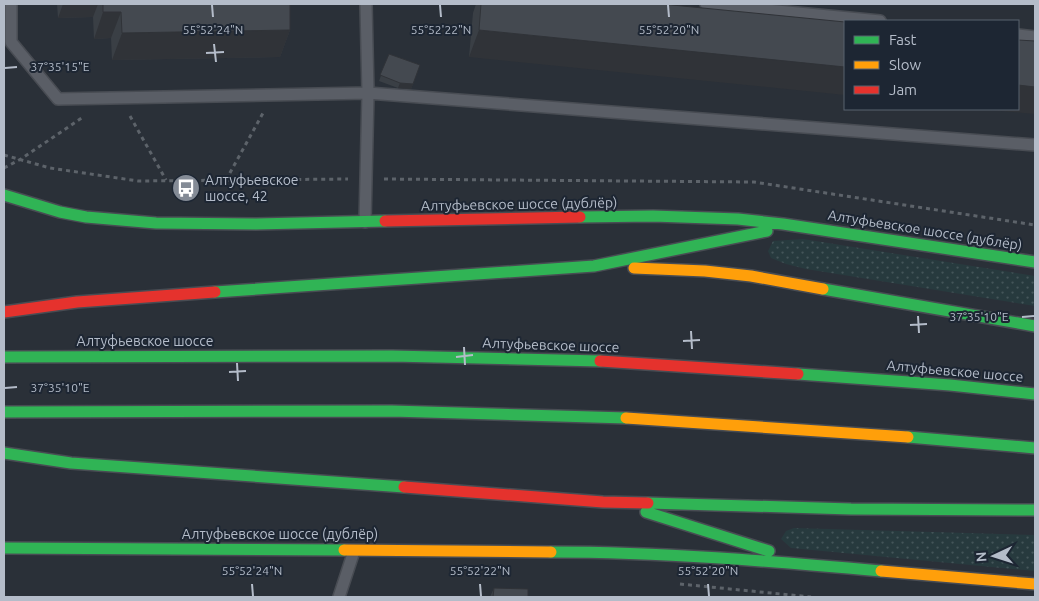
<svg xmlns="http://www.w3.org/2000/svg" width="1039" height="601" viewBox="0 0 1039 601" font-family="Ubuntu,sans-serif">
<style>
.green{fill:url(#green-dots)}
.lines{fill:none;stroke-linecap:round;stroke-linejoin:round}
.lane-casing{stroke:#484c53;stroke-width:14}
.fast-casing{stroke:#484c53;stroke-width:14}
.slow-casing{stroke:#484c53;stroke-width:14}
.jam-casing{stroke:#484c53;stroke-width:14}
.path{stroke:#5d636a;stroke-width:3;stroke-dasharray:4 4;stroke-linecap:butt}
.lane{stroke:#5a5e66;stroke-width:11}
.fast{stroke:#30b455;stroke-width:11}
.slow{stroke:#ff9f0a;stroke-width:11}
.jam{stroke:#e5322d;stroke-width:11}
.wall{fill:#3a3f45}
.shaded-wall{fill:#303338}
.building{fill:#444950;stroke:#303338}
.ticks{fill:none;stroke:#b4bcc9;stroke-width:2}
.labels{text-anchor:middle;stroke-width:4;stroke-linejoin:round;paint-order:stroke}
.poi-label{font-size:14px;fill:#b4bcc9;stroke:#1d2633;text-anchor:start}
.street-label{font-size:14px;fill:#b4bcc9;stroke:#1d2633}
.ticks-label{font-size:12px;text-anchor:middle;fill:#b4bcc9;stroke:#1d2633;stroke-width:4;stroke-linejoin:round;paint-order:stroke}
</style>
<defs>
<pattern id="green-dots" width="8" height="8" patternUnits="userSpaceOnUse" patternTransform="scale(1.25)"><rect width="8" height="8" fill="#273a3e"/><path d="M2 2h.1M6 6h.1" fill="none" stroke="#445559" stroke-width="1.8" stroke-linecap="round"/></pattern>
</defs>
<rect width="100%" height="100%" fill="#2a3038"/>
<!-- green -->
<path class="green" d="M803 239 1035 276V306L806 269 786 264 771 258 768 251 773 241Z
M794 528 1035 535V571L791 548 781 539 786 531Z"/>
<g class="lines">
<!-- lane casing -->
<g class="lane-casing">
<path id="lane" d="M11 4V42L58 99 368 93 1035 145
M706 4 880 21
M1018 35 1035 37
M365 222 368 93 366 4
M339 597 354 551"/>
</g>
<!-- fast casing -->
<g class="fast-casing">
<path id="fast" d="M4 195 60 212 86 217 156 223 256 224 385 221
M580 217 653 216 738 219 783 224 1035 262
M823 289 1035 326
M215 292 594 266 767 231
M4 357 392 356 600 361
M798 374 950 385 1035 394
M4 412 392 411 626 418
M908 437 1035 448
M4 453 71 463 404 487
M648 503 851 509 1035 510
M646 512 769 551
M4 548 344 550
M551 552C661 552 771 561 881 571"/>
</g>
<!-- slow casing -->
<g class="slow-casing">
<path id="slow" d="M634 268 705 271 751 276 823 289
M626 418 908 437
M344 550 551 552
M881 571 1035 584"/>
</g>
<!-- jam casing -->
<g class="jam-casing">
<path id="jam" d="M385 221 580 217
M4 312 77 302 215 292
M600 361 798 374
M404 487 603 502 648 503"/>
</g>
<!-- path -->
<path class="path" d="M130 116 166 180
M4 155 50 168 138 181 348 179
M4 168 21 159 83 117
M384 179 754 182 1035 225
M226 180 263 113
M680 584 811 597"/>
<!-- lane -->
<use href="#lane" class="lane"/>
<!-- fast -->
<use href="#fast" class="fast"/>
<!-- slow -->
<use href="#slow" class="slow"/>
<!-- jam -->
<use href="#jam" class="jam"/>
</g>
<!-- wall -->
<path class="wall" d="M57 4H290V30L280 57 112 60 111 38 94 39 93 17 58 18Z
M476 4H662L469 57 473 13Z
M389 54 420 65 411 89 398 88 379 81Z
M494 588 528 597H490Z"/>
<!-- shaded-wall -->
<path class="shaded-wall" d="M63 4H98L93 17 58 18Z
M103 12H121L111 38 94 39Z
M290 30 280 57 112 60 122 33Z
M479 30 845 67V95L469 57Z
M400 83 413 84 411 89 398 88Z
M1018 85 1035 87V114L979 109H1018Z"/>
<!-- building -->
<path class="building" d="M103 4H290V30L122 33 121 12H103Z
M481 4H662L845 22V67L479 30Z
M1018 40 1035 41V87L1018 85Z
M389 54 420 65 413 84 400 83 380 75Z
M494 588 528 589V597H493Z"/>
<!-- ticks -->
<path class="ticks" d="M212 5 213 17M440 5 441 17M668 5 669 17M214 44 216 62M206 53 224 52M5 68 17 67M918 316 919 333M1022 317 1034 316M910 325 927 324M691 331 692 349M683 341 700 340M464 347 465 365M456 357 473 355M237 363 238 381M229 372 246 371M5 388 17 387M252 584 253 596M480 584 481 596M708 584 709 596"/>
<!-- icons -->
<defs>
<g id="bus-disc" transform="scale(1.4375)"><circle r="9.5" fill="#848b96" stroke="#1d2633"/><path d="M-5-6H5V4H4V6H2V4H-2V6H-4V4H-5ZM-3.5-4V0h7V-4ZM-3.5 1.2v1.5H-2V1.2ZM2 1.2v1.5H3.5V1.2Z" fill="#fff"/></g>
</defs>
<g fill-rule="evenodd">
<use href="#bus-disc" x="186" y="188"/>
</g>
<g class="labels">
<!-- poi labels -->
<g class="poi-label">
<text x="205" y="185">Алтуфьевское<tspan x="205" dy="16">шоссе, 42</tspan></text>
</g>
<!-- street labels -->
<g class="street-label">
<text transform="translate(519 204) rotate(-1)" y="5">Алтуфьевское шоссе (дублёр)</text>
<text transform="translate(925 230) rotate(9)" y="5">Алтуфьевское шоссе (дублёр)</text>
<text x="145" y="346">Алтуфьевское шоссе</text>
<text transform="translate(551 345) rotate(2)" y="5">Алтуфьевское шоссе</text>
<text transform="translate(955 371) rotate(5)" y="5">Алтуфьевское шоссе</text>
<text x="280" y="539">Алтуфьевское шоссе (дублёр)</text>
</g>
</g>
<g class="ticks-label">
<text x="213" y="34">55°52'24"N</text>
<text x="441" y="34">55°52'22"N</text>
<text x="669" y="34">55°52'20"N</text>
<text x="60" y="71">37°35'15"E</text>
<text x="979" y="321">37°35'10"E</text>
<text x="60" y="392">37°35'10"E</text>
<text x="252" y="575">55°52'24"N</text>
<text x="480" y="575">55°52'22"N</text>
<text x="708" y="575">55°52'20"N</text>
</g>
<!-- border -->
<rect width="1039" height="601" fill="none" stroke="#b4bcc9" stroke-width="10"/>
<!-- legend -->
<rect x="844" y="20" width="175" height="90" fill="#1d2633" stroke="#59626f"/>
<rect x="854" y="36" width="25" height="8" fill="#30b455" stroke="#59626f"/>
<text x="889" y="45" font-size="15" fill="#b4bcc9">Fast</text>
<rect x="854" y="61" width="25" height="8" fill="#ff9f0a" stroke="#59626f"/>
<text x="889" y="70" font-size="15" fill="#b4bcc9">Slow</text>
<rect x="854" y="86" width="25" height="8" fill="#e5322d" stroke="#59626f"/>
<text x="889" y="95" font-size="15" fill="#b4bcc9">Jam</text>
<!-- north arrow -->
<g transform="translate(994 556) rotate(266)" stroke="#1d2633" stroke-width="4" paint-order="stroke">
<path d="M0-4L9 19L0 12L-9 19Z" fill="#b4bcc9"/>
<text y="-8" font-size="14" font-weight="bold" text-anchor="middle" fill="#b4bcc9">N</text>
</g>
</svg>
